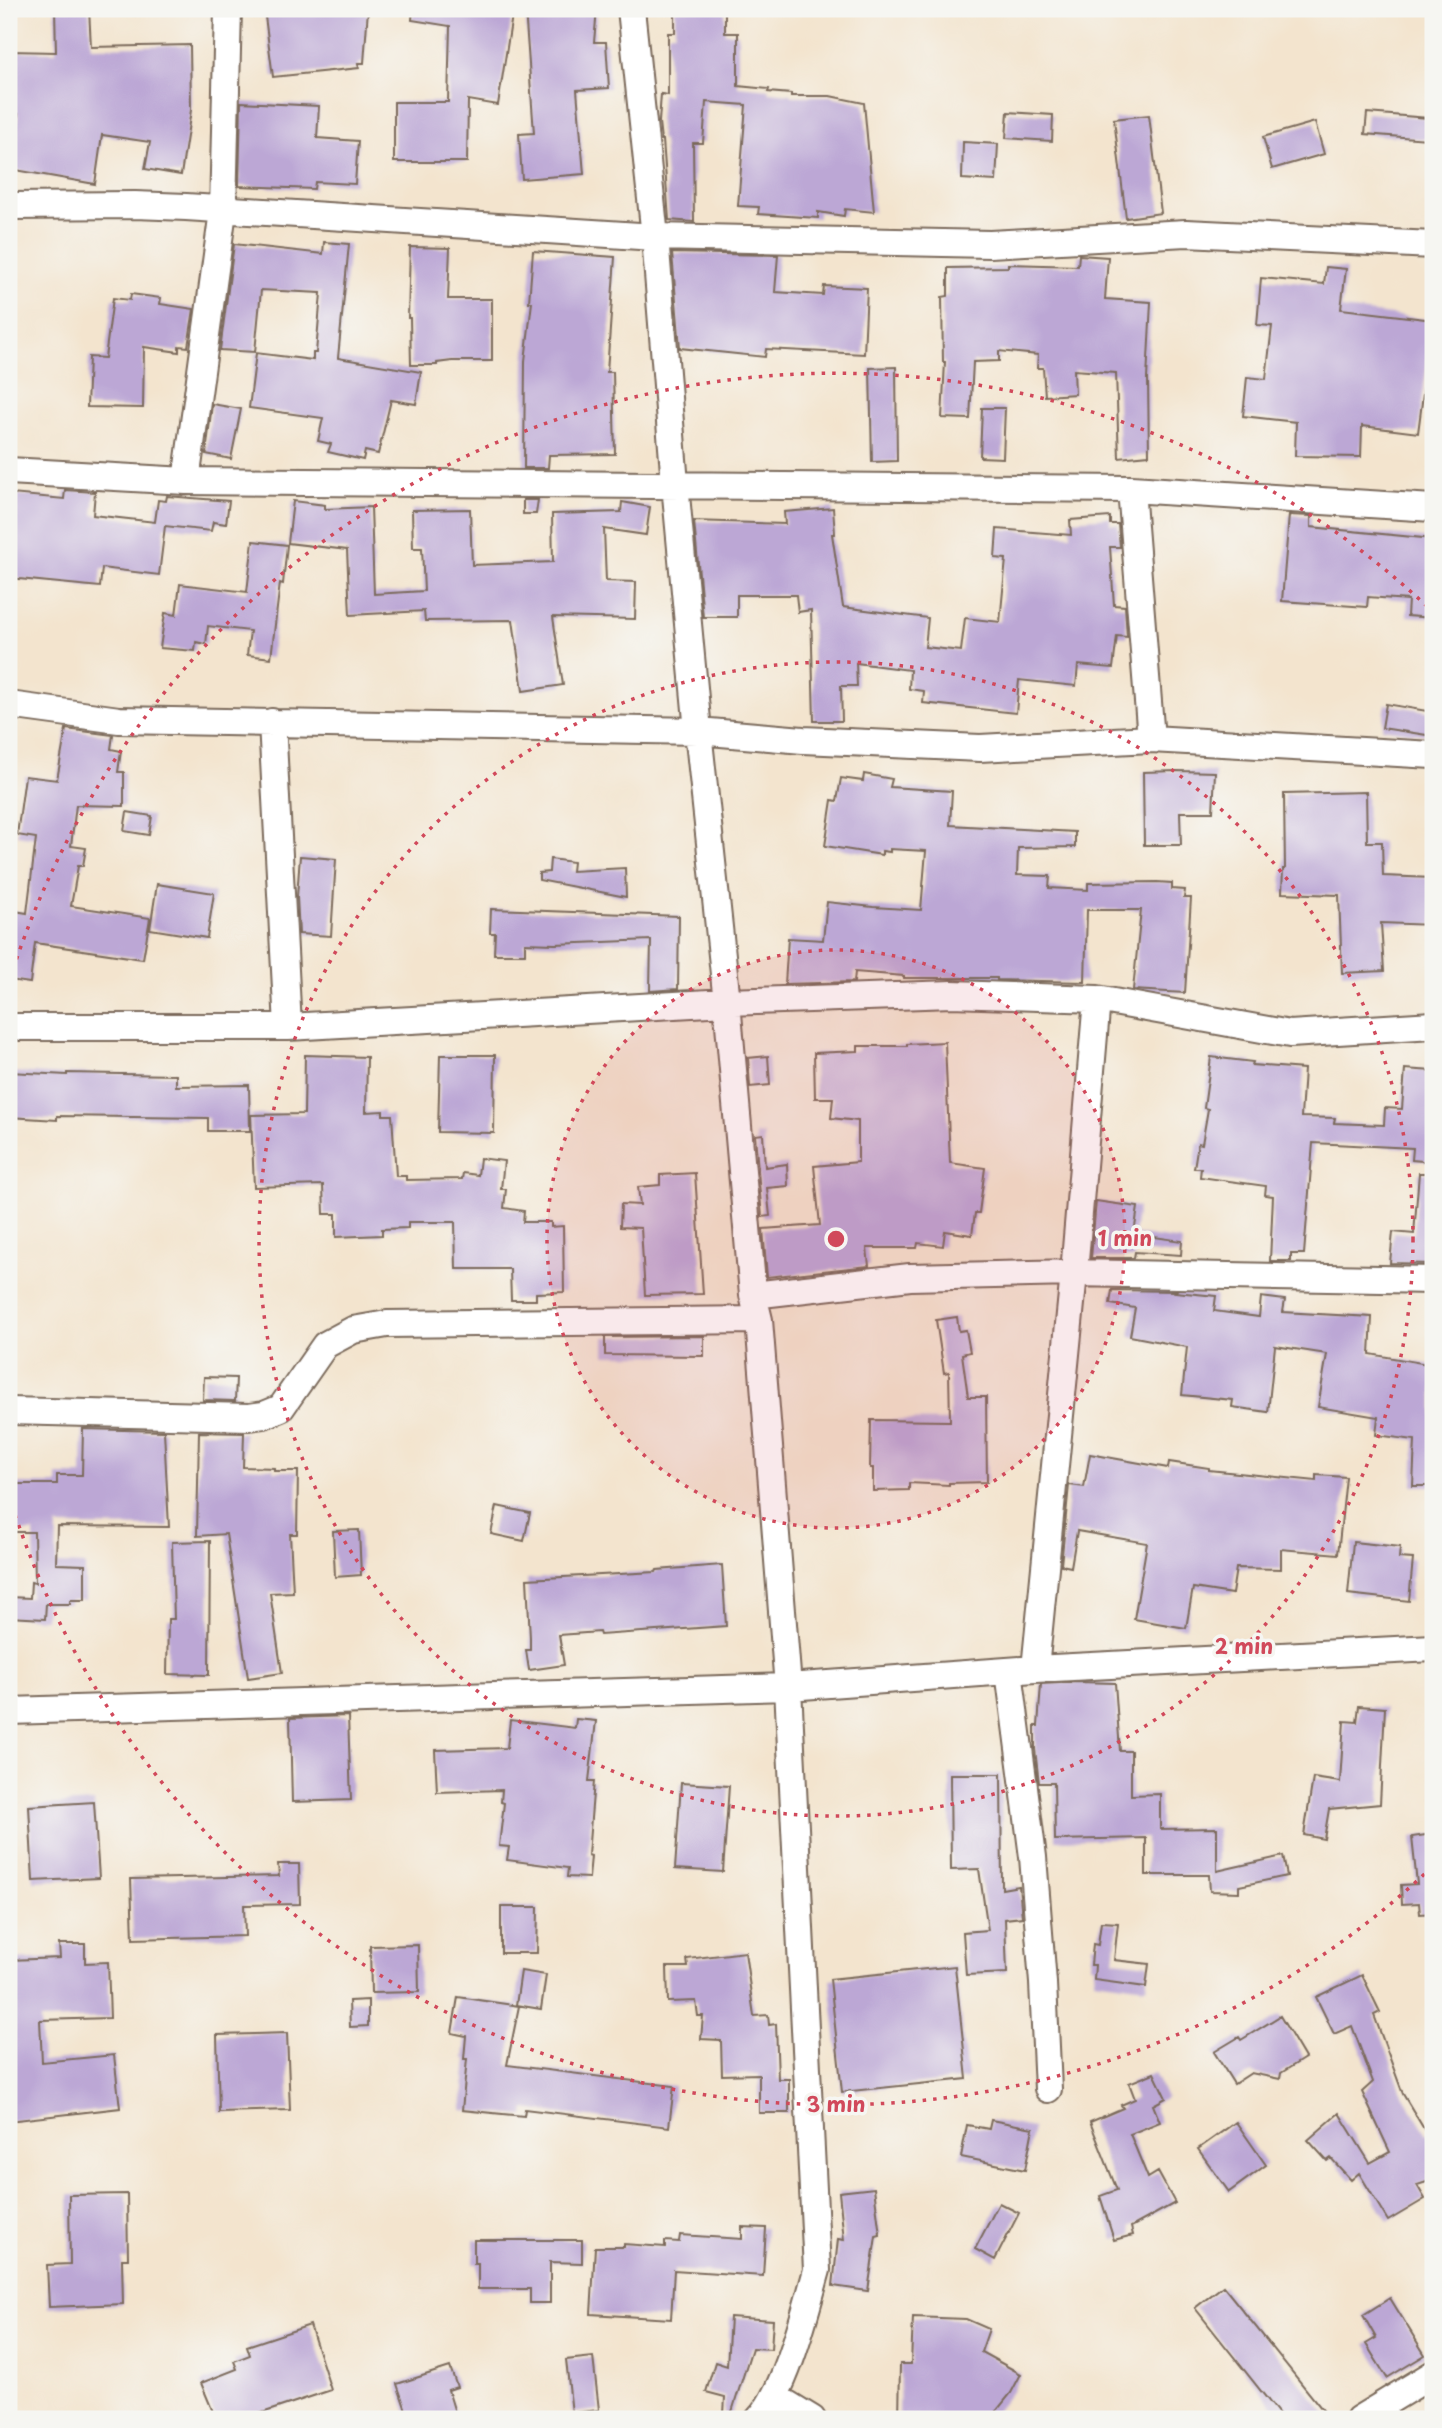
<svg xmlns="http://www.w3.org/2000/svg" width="1442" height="2428" viewBox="0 0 1442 2428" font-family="'Playpen Sans',sans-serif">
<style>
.building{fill:#bca7d5}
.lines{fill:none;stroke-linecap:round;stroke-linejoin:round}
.minor-casing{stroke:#7b6b5c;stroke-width:30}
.minor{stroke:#fff;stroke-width:26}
.ring{fill:none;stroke:#d1495b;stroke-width:3.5;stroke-dasharray:3.5 7}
.centre{fill:#d1495b;stroke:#f6f6f2;stroke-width:3.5}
.ring-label{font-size:21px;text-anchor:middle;font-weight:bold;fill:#d1495b;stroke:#f6f6f2;stroke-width:7;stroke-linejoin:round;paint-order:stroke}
</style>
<rect width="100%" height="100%" fill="#f6f6f2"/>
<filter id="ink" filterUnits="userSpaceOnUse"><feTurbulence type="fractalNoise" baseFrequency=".0143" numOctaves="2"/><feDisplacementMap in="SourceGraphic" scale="14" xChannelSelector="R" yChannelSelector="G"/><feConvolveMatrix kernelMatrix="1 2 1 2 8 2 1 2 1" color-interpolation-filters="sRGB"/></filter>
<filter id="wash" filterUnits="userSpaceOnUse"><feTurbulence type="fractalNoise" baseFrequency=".00686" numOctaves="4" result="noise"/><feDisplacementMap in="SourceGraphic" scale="28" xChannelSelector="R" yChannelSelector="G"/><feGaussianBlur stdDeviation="1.57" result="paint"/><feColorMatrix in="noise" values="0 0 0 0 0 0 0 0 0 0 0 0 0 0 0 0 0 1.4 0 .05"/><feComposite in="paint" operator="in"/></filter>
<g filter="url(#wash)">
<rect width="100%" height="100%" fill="#f3e4ce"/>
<g id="blocks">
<!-- building -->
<path class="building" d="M55 9H89L91 47 190 45 191 110 181 175 145 169 150 142 102 135 95 184 10 169 18 114 11 112 15 95H9L10 51 56 52Z
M264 9H368L364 63H358L359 68 273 77Z
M413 9H513L498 105 468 100 467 162H394V102H448L450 26 412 20Z
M525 9H597L594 42H606L609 88 577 90 584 174 522 179 519 134 534 133Z
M675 9H725V33H738V86L769 89 768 92 791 94V96H830L864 103 874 212 845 209 844 216 818 212V218L758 214 759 207 738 206 746 105 706 102 703 143H693L694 222 669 220 663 140H661L659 122 661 94 668 95V33H675Z
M241 102 319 106 317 138 358 141 355 184 315 182 314 189 239 186Z
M1008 112 1053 115 1052 141 1006 138Z
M1367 113 1428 118 1427 139 1365 134Z
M1149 115 1161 213 1126 218 1114 119Z
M1315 122 1324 154 1272 169 1263 137Z
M963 142 998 144 996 181 962 179Z
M324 242 349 244 338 358 421 372 416 404 391 400 378 454 365 451 363 460 328 452 331 444 318 441 323 418 249 408 256 353 313 360V353H316L321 293 261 290 255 352 220 350 234 244 323 254Z
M410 247 450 248 448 299H492V361H452L437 363V365H411L410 318H408Z
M533 251 615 257 607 372H613L615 454 549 455 548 468H524L525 361 532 302H529Z
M672 253 778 255 775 292 823 295 824 286 867 288 864 354 766 349 765 357 680 348Z
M1079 255 1108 257 1105 299 1151 302 1147 379H1148L1149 455 1119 458 1116 373 1074 370 1075 394 1045 396 1043 368H1037L1038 355 999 351V361L973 362 970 419 942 418 945 362H943L942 297 948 296V268L1008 267V264L1078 266Z
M1326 267 1346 269 1341 309 1433 320V356H1428L1418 433 1362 426 1361 457 1295 456 1296 422 1243 416 1247 377 1266 379 1272 326 1257 325 1261 278 1324 284Z
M131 294 161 298 160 304 194 309 188 347 179 346V352L144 347 143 408 87 407 89 357 105 358 113 298 130 300Z
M896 367 897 461 872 462 870 368Z
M212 404 241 409 231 459 206 454Z
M982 408H1005L1003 458 980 457Z
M65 490 95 492 93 515 155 522 158 500 166 501 167 496 229 501 226 524 213 522 211 531 165 526 159 575 102 568 100 587 9 578V532L12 494 64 499Z
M523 500H538L536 514H523Z
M293 501 325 505V509L371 507 374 594 424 591 422 548H413L412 510 470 509 472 565 553 562 552 514 621 512 622 502 650 507 646 535 604 529 606 581 636 582 635 619 553 617 563 685 523 691 513 620 425 621 424 611 350 615 347 550 288 543Z
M833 508 835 534H832L843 607 928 618 925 647 961 651 965 618 1000 622 1006 559 995 558 997 529 1071 535 1070 520 1110 517V524H1118L1120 547H1110L1114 605 1125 606 1127 637 1117 636 1113 668 1078 665 1076 686 1019 680 1016 713 923 703 924 691 909 689 910 670 856 663 857 686H841L842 721H814L811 610 798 612 796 595H737V617H703L694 521 785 524 784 512Z
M1289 515 1311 516V527L1433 539V618L1407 616 1408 600 1368 597 1367 607 1282 601Z
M253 541 287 545 283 584 280 583 271 658 247 655 250 631 208 626 206 644 196 642 195 651 160 648 165 613 176 615 180 584 247 592Z
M1386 704 1433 712V736L1382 728Z
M66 729 113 735 111 749 121 751 118 772H124V806L76 805 71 846 86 848 83 866H78L71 906 150 918 143 959 35 943 30 983 9 980V910L27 913 36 838 17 835 25 776 57 780Z
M1177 771 1215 772 1213 812H1180L1181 845H1144L1143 772Z
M864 774 892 779 890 787 952 791 950 825 1075 832V847L1018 848 1017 875 1050 876 1049 888 1088 890V883L1157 882 1172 883V889L1185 890 1184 898H1191L1185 993 1133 990 1141 910H1087L1085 982 997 980V978H904V976L855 972 854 982 785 984 788 938 823 940 827 902 873 907 921 910 926 851 890 849V852L882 851V855L825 846 832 800 837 801 841 778 863 781Z
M1366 792 1367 842H1382L1383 876 1433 878V925L1381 923 1384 971 1342 973 1339 895 1282 893 1283 869H1285L1284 794Z
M127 812 152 816 149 835 124 831Z
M300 856 336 859 331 936 299 934 297 897Z
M550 859 573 862 572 871 625 868 626 897 539 880V873L549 872Z
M157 884 214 893 207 938 150 929Z
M491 909 679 916 678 989 650 991 651 940 555 944 525 943V954H494L495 933H490Z
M945 1042 950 1163 985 1168 979 1213H975L972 1235 945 1231 943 1246 918 1243 917 1248H867L869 1266 767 1277 763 1229 820 1225 814 1166 858 1162V1121L831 1118 833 1098H815L814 1053 858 1051V1046H907V1044Z
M305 1055 367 1057 366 1112 383 1111V1115H392L396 1176H406V1180L462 1179 463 1173 478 1175 480 1158 504 1161 501 1189H506L504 1208 524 1211 523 1222H551V1227L563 1226 564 1292 536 1293V1300H511L510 1269H456L455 1222H408V1228L382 1229V1235L336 1237V1214H324L323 1185 254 1187 251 1115 304 1114Z
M440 1055H495L494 1133 438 1132Z
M768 1056 770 1085 750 1087 748 1058Z
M1211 1057 1253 1062 1252 1065 1304 1069 1301 1117 1335 1118 1334 1123 1384 1125 1385 1108 1402 1109 1405 1069 1433 1071V1162L1412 1160 1413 1148 1313 1143 1304 1254H1291V1261H1270L1273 1196 1265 1195 1266 1186 1200 1177 1201 1168H1194L1198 1143 1202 1144 1208 1109 1204 1108Z
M9 1072 67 1075V1073L176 1075V1086L249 1085 250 1131H208V1118L57 1116V1120L9 1117Z
M763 1134 765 1167 787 1164 788 1186 767 1188 770 1216 762 1217 755 1135Z
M695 1173 703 1294 645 1295 641 1228 620 1227 621 1204 640 1205 638 1187 660 1185V1175Z
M1419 1173H1433V1264L1390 1263 1393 1232 1414 1234Z
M1096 1201 1138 1207 1134 1234 1182 1241 1181 1255 1135 1252 1134 1258H1091Z
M1112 1290 1176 1291 1175 1292 1216 1296 1214 1311 1259 1317 1261 1297 1285 1300 1283 1312 1372 1317 1370 1354 1433 1365V1486H1413L1415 1440 1376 1435 1378 1417 1318 1407 1327 1354 1275 1346 1268 1412 1232 1407 1233 1400 1182 1395 1187 1347 1130 1336 1135 1308 1110 1304Z
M957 1317 959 1331 966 1330 970 1352 962 1354 968 1397H986L987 1482 949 1483V1485L909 1483V1490L873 1491V1468H870L871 1420 950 1421 949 1372 944 1373 936 1320Z
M704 1336V1356L605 1355V1337Z
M204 1377 236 1378 235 1401 203 1400Z
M83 1429 164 1431 169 1527 57 1526 56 1564 85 1565V1600H70V1604H46L45 1619 9 1617V1597L30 1598 31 1582 35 1583 34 1532H9V1484H57V1475H82Z
M199 1432 244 1433 243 1467 274 1468V1471H298L297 1534H290L293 1592 270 1593 282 1673 248 1678 226 1534 197 1536Z
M1090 1454 1168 1468 1169 1462 1209 1468V1470L1316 1481V1475L1346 1477 1338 1554 1281 1549V1569L1236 1568 1232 1594 1193 1588 1186 1628 1134 1619 1147 1543 1077 1531 1071 1567 1061 1565 1069 1485 1084 1487Z
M497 1506 530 1513 524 1541 491 1534Z
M359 1530 361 1575 335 1577 333 1531Z
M210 1541 209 1675 167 1674 168 1619H174L172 1542Z
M1353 1542 1400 1547 1399 1558 1413 1559 1409 1601 1348 1594Z
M722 1565 726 1626 600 1635 599 1632 559 1635 564 1665 529 1670 526 1650H530V1638L527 1579 656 1572 657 1570Z
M1078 1682 1115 1683 1120 1751H1131V1795L1160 1794V1829L1217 1828V1871L1283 1856 1287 1876 1239 1886V1892L1210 1891 1209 1875H1146V1838L1055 1840 1054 1783H1039L1035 1749V1726H1038L1041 1684Z
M1359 1706 1385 1708 1380 1804 1329 1809 1324 1839 1304 1835 1313 1778 1340 1782 1344 1721 1357 1722Z
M348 1716 351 1800 292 1802 290 1718Z
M576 1719 596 1721 589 1781H594L588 1855 591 1856 589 1878 567 1877 568 1868 507 1860 509 1847 499 1846 504 1803 501 1802 502 1790 437 1792 435 1750 507 1748 510 1720 575 1728Z
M950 1774H1001L1002 1889 1019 1886 1022 1917 1005 1919 1007 1973 966 1975 963 1932 988 1930 979 1869 951 1870Z
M681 1783 729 1786 723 1872 675 1869Z
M94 1802 99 1878 33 1881 29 1806Z
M1433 1834V1913L1420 1914 1419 1903 1402 1904 1401 1885 1417 1884 1412 1837Z
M278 1864H299L300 1904 244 1905 245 1936 133 1939 131 1879 279 1876Z
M501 1907H538L537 1953H501Z
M1101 1922 1118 1923 1114 1960 1149 1964 1146 1987 1094 1980 1095 1965H1091L1093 1944 1098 1945Z
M59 1944H85V1963L108 1962 110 2018 40 2020 42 2062 114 2055 120 2108 9 2121V1960L60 1958Z
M418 1945 419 1992 371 1993 370 1946Z
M745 1952 754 2016 768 2015 769 2025 776 2024 778 2079H789V2113H759V2074L722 2075 721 2040 701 2039 703 2016H698L696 2001 668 2002 667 1967H688L687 1959Z
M955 1966 967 2079 842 2092 830 1979Z
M521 1971 546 1975 541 2009 516 2005Z
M1362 1975 1380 2012 1374 2015 1403 2094 1427 2134 1433 2132V2180L1417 2185 1425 2199 1388 2221 1359 2173 1351 2180 1331 2158 1327 2161 1308 2140 1339 2113 1370 2163 1390 2152 1362 2092 1373 2082 1352 2026 1334 2034 1316 1997Z
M458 1997 519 2006 507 2065 674 2086 669 2127 525 2109 524 2116 462 2110 467 2059H464L466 2036 452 2033Z
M368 2000V2026L350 2027 349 2001Z
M1280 2016 1305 2058 1281 2073 1280 2079 1251 2073 1234 2084 1214 2052 1239 2037 1241 2040Z
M287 2033 290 2110 219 2112 217 2035Z
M1154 2073 1166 2098 1153 2105 1160 2122 1130 2134 1148 2178 1158 2172 1175 2203 1131 2227 1133 2235 1114 2240 1100 2196 1117 2190 1090 2122 1123 2108 1121 2105 1135 2099 1129 2083Z
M991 2120 1033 2128 1025 2170 961 2157 967 2125 989 2129Z
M1236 2122 1266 2165 1229 2192 1198 2149Z
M874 2188 880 2235 876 2236 868 2291 833 2286 838 2239 844 2240 839 2192Z
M127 2194 128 2259H122L123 2304 49 2307 47 2265 70 2264 69 2195Z
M999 2203 1019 2213 995 2260 975 2249Z
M742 2227 766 2228 763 2276 674 2270 671 2319 591 2314 595 2247H624V2244L665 2247V2241L679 2242 680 2235 742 2239Z
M474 2240H582V2263L550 2262V2303H530V2289H478V2263H474Z
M1223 2286 1330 2419H1283L1195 2308Z
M1390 2298 1425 2355 1387 2378 1366 2344 1376 2338 1363 2315Z
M730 2317 773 2320 771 2349 752 2348 731 2415 724 2414 725 2397 706 2392 715 2362 727 2366Z
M913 2317 966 2319 989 2329 981 2352 1021 2374 1011 2393 990 2419H899L900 2364H911Z
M310 2325 331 2390 244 2419H216L201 2383 237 2369 234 2361 250 2355 247 2346Z
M593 2357 599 2410 572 2413 566 2360Z
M450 2367 457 2387 448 2390 457 2419H409L397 2384Z"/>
</g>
</g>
<g filter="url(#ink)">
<use href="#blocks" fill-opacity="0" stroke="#7b6b5c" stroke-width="2"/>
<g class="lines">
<!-- minor casing -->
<g class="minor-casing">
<path id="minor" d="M631 9 655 237 675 484 698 731 727 1002 753 1295 759 1320 788 1687 817 2270C806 2309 786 2391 759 2419
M9 206 135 205 186 207 655 237 990 244 1186 233 1433 245
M9 471 186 481 1131 489 1433 508
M186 481 223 211 228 9
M1131 489 1151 739
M9 705 119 720 698 731 803 740 980 748 1151 739 1433 755
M272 722 288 1027
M1097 999 1074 1273 1433 1280
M9 1027H288L727 1002 952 994 1097 999 1290 1034 1433 1025
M753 1295 910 1277 1074 1273 1035 1669
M9 1411 249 1417 264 1415 281 1408 325 1345 353 1330 387 1324 759 1320
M1009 1671 1033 1857 1043 1983 1048 2089
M9 1711 788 1687 1035 1669 1433 1648
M776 2397 812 2419
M1359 2419 1433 2374"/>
</g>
<!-- minor -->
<use href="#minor" class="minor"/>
</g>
</g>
<!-- distance rings -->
<circle cx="836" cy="1239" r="289" fill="#d1495b" fill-opacity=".12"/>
<g class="ring">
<circle cx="836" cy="1239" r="289"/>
<circle cx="836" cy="1239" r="577"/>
<path d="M1432 1867A866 866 0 0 1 10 1499M10 979A866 866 0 0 1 1432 611"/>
</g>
<circle cx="836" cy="1239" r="10" class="centre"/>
<g class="ring-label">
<text x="1125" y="1246">1 min</text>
<text x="1244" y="1654">2 min</text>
<text x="836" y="2112">3 min</text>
</g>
<!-- margin -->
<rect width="1442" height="2428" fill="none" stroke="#f6f6f2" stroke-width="35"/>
</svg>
